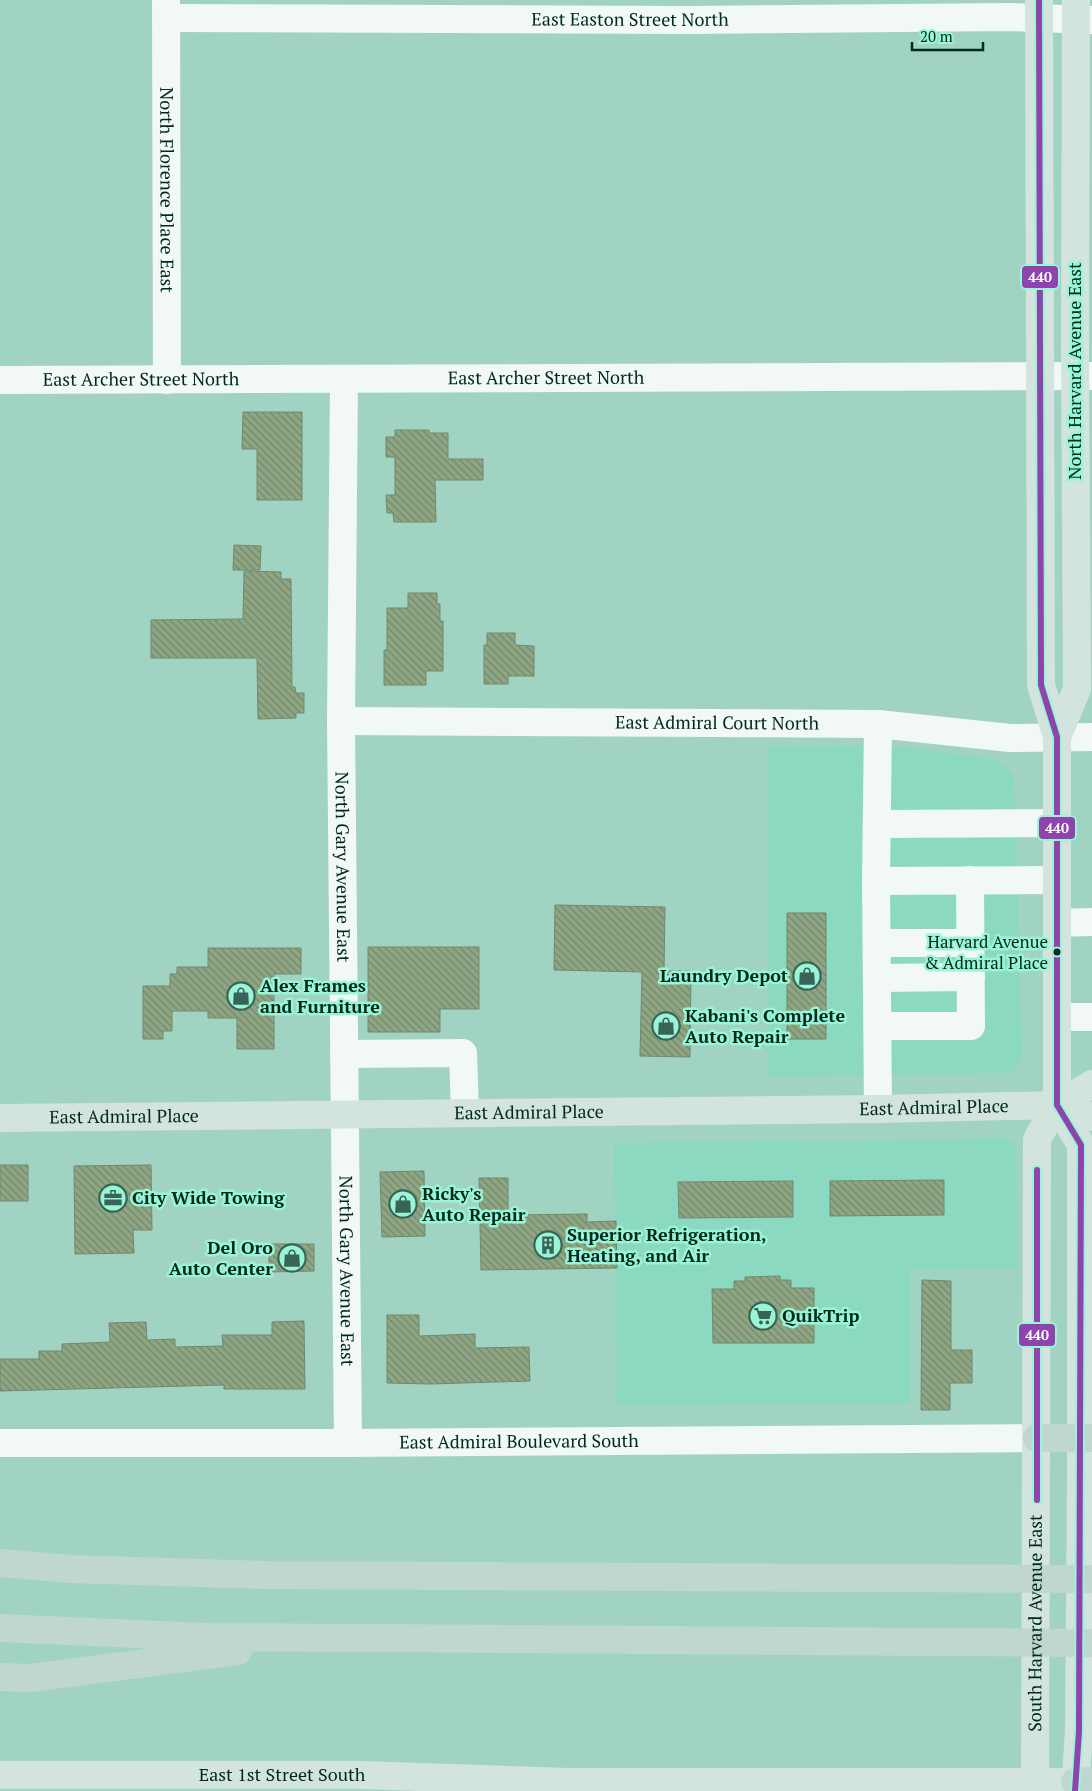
<svg xmlns="http://www.w3.org/2000/svg" width="1092" height="1791" viewBox="0 0 1092 1791" font-family="'PT Serif',serif">
<style>
.built{fill:#8bd9c0}
.building{fill:url(#building-back-hatch);stroke:#718871}
.lines{fill:none;stroke-linecap:round;stroke-linejoin:round}
.minor{stroke:#f1f8f6;stroke-width:28}
.major{stroke:#d3e4de;stroke-width:28}
.highway{stroke:#c0d6d0;stroke-width:28}
.bus-1-casing{stroke:#9af4d6;stroke-width:10}
.bus-1{stroke:#8e44ad;stroke-width:6}
.bus-dot{fill:#00291e;stroke:#9af4d6;stroke-width:2}
.labels{text-anchor:middle;stroke-width:5;stroke-linejoin:round;paint-order:stroke}
.bus-label{font-size:17px;fill:#00291e;stroke:#9af4d6;text-anchor:end}
.street-label{font-size:18px;fill:#00291e;stroke:#9af4d6}
.poi-label{font-size:18px;font-weight:bold;fill:#00291e;stroke:#9af4d6;text-anchor:start}
.line-badge{stroke:#9af4d6;stroke-width:2}
.badge-label{font-size:14px;text-anchor:middle;font-weight:bold;fill:#fff}
</style>
<defs>
<pattern id="building-back-hatch" width="6" height="6" patternUnits="userSpaceOnUse" patternTransform="scale(1.25)"><rect width="6" height="6" fill="#8fa683"/><path d="M-1 5l2 2M0 0l6 6M5-1l2 2" fill="none" stroke="#72876b"/></pattern>
</defs>
<rect width="100%" height="100%" fill="#a1d3c2"/>
<!-- built -->
<path class="built" d="M893 746 997 760 1014 775 1022 1055 1018 1067 1008 1073 767 1076 768 747Z
M1007 1138 1015 1143 1017 1190V1268L910 1270V1404L617 1405 614 1143 774 1141 846 1142Z"/>
<!-- building -->
<path class="building" d="M243 412H302V500H257V449H242Z
M395 430H429V433H448V459H483V480H435L436 522H394L393 513H387L386 495H395V457H386V437H395Z
M234 545 261 546 260 570H233Z
M244 571 281 572V579H291L292 687H295L296 693H304V713H296V718L258 719 257 658H151V620L243 619Z
M408 593H437V604H440V621H443V671H426V685H384V650H387V608H408Z
M487 633H515V645L534 646V676H508V684H484V645H487Z
M555 905 665 907 664 971H691L690 1057 640 1056 642 972 554 970Z
M787 913H826V1039H787Z
M368 947H479V1009H440V1032H368Z
M208 948H301V974H274V1049H237V1018H208V1011H172V1031H163V1039H143V986H170V974H177V967H208Z
M0 1165H28V1201H0Z
M151 1165 152 1230H133L134 1253 75 1254 74 1166Z
M424 1171 425 1236 382 1237 380 1172Z
M479 1178H508V1215L587 1214V1222L616 1221 617 1268 481 1270Z
M944 1180V1215L830 1216V1181Z
M793 1181V1217L679 1218 678 1182Z
M269 1244H314V1271L269 1272Z
M780 1276V1280H791V1288H814V1343H713L712 1289H734V1281H745V1277Z
M922 1280 951 1281V1350H972V1383H950V1410H921Z
M387 1315H419V1336L475 1334V1348L529 1347 530 1381 431 1384 387 1383Z
M304 1321 305 1389H224V1385L0 1391V1359H39V1351H62V1344L110 1342 109 1323 146 1322 147 1340 175 1339V1347L223 1346 222 1335H272V1322Z"/>
<g class="lines">
<!-- minor -->
<g class="minor">
<path id="s1" d="M166 1 167 380"/>
<path id="s2" d="M166 18 689 20 1010 17 1092 20"/>
<path id="s3" d="M344 379 341 721 348 1443"/>
<path id="s4" d="M0 380 1092 376"/>
<path id="s5" d="M341 721 878 724 1010 738 1092 737"/>
<path d="M878 724 876 881 878 1109"/>
<path d="M878 824 1056 823"/>
<path d="M876 881 1056 880"/>
<path d="M1057 923 1092 922"/>
<path d="M877 943H970"/>
<path d="M877 978 971 977"/>
<path d="M1057 1017H1092"/>
<path d="M878 1026H971L970 880"/>
<path d="M344 1054 463 1053 465 1113"/>
<path id="s6" d="M0 1443H348L1037 1438"/>
</g>
<!-- major -->
<g class="major">
<path d="M1039 0 1041 685 1057 737V1105"/>
<path d="M1057 737 1077 689 1075 353 1076 0"/>
<path d="M1057 1105 1081 1145V1480L1079 1731 1075 1791"/>
<path id="s7" d="M0 1118 878 1109 1057 1105 1092 1117"/>
<path id="s8" d="M0 1775H361L569 1782H1075"/>
<path id="s9" d="M1035 1791 1037 1139 1057 1105 1092 1084"/>
</g>
<!-- highway -->
<path class="highway" d="M1037 1438H1092
M0 1563 70 1569 265 1575 1092 1579
M0 1628 205 1637 1092 1643
M0 1677 30 1678 238 1651
M1075 1782 1092 1781"/>
<!-- bus-1 casing -->
<g class="bus-1-casing">
<path id="bus-1" d="M1039 0 1041 685 1057 737V1105
M1057 1105 1081 1145 1079 1731 1075 1791
M1037 1170V1500"/>
</g>
<!-- bus-1 -->
<use href="#bus-1" class="bus-1"/>
</g>
<!-- icons -->
<defs>
<g id="shop-ring" transform="scale(1.4375)"><circle r="9.5" fill="#9af4d6" stroke="#386457" stroke-width="1.5"/><path d="M-5-2.5h2.3a2.7 3.5 0 0 1 5.4 0H5L5.5 6h-11ZM-1.5-2.5h3a1.5 2.3 0 0 0-3 0Z" fill="#386457"/></g>
<g id="office-ring" transform="scale(1.4375)"><circle r="9.5" fill="#9af4d6" stroke="#386457" stroke-width="1.5"/><path d="M-6-3h4V-5.5h4V-3h4V5H-6ZM-1-4.5V-3h2v-1.5ZM-6 0V1H6V0Z" fill="#386457"/></g>
<g id="building-ring" transform="scale(1.4375)"><circle r="9.5" fill="#9af4d6" stroke="#386457" stroke-width="1.5"/><path d="M-4-6H4V6H1V3H-1V6H-4ZM-2.5-4.3h1.7v1.8h-1.7ZM.8-4.3h1.7v1.8H.8ZM-2.5-1h1.7V.8h-1.7ZM.8-1h1.7V.8H.8Z" fill="#386457"/></g>
<g id="supermarket-ring" transform="scale(1.4375)"><circle r="9.5" fill="#9af4d6" stroke="#386457" stroke-width="1.5"/><path d="M-6-5.5h2.5l.6 2H6L4.5 2H-2.5L-4.4-4H-6ZM-1.5 3.2a1.3 1.3 0 1 0 .1 0ZM3 3.2a1.3 1.3 0 1 0 .1 0Z" fill="#386457"/></g>
</defs>
<g fill-rule="evenodd">
<use href="#shop-ring" x="807" y="976"/>
<use href="#shop-ring" x="241" y="996"/>
<use href="#shop-ring" x="666" y="1026"/>
<use href="#office-ring" x="113" y="1198"/>
<use href="#shop-ring" x="403" y="1204"/>
<use href="#building-ring" x="548" y="1245"/>
<use href="#shop-ring" x="292" y="1258"/>
<use href="#supermarket-ring" x="763" y="1316"/>
</g>
<!-- markers -->
<circle class="bus-dot" cx="1057" cy="952" r="4.5"/>
<g class="labels">
<!-- bus labels -->
<g class="bus-label">
<text x="1048" y="948">Harvard Avenue<tspan x="1048" dy="21">&amp; Admiral Place</tspan></text>
</g>
<!-- street labels -->
<g class="street-label">
<text dy="6" stroke="none"><textPath href="#s2" startOffset="464">East Easton Street North</textPath></text>
<text dy="6" stroke="none"><textPath href="#s1" startOffset="189">North Florence Place East</textPath></text>
<text transform="translate(1075 371) rotate(-90)" y="6">North Harvard Avenue East</text>
<text dy="6" stroke="none"><textPath href="#s4" startOffset="546">East Archer Street North</textPath></text>
<text dy="6" stroke="none"><textPath href="#s4" startOffset="141">East Archer Street North</textPath></text>
<text dy="6" stroke="none"><textPath href="#s5" startOffset="376">East Admiral Court North</textPath></text>
<text dy="6" stroke="none"><textPath href="#s3" startOffset="488">North Gary Avenue East</textPath></text>
<text dy="6" stroke="none"><textPath href="#s7" startOffset="934">East Admiral Place</textPath></text>
<text dy="6" stroke="none"><textPath href="#s7" startOffset="529">East Admiral Place</textPath></text>
<text dy="6" stroke="none"><textPath href="#s7" startOffset="124">East Admiral Place</textPath></text>
<text dy="6" stroke="none"><textPath href="#s3" startOffset="892">North Gary Avenue East</textPath></text>
<text dy="6" stroke="none"><textPath href="#s6" startOffset="519">East Admiral Boulevard South</textPath></text>
<text dy="6" stroke="none"><textPath href="#s9" startOffset="168">South Harvard Avenue East</textPath></text>
<text dy="6" stroke="none"><textPath href="#s8" startOffset="282">East 1st Street South</textPath></text>
</g>
<!-- poi labels -->
<g class="poi-label">
<text x="788" y="982" text-anchor="end">Laundry Depot</text>
<text x="260" y="992">Alex Frames<tspan x="260" dy="21">and Furniture</tspan></text>
<text x="685" y="1022">Kabani's Complete<tspan x="685" dy="21">Auto Repair</tspan></text>
<text x="422" y="1200">Ricky's<tspan x="422" dy="21">Auto Repair</tspan></text>
<text x="132" y="1204">City Wide Towing</text>
<text x="567" y="1241">Superior Refrigeration,<tspan x="567" dy="21">Heating, and Air</tspan></text>
<text x="273" y="1254" text-anchor="end">Del Oro<tspan x="273" dy="21">Auto Center</tspan></text>
<text x="782" y="1322">QuikTrip</text>
</g>
</g>
<g class="line-badge">
<rect x="1021" y="265" width="38" height="24" rx="5" fill="#8e44ad"/>
<rect x="1038" y="816" width="38" height="24" rx="5" fill="#8e44ad"/>
<rect x="1018" y="1323" width="38" height="24" rx="5" fill="#8e44ad"/>
</g>
<g class="badge-label">
<text x="1040" y="282">440</text>
<text x="1057" y="833">440</text>
<text x="1037" y="1340">440</text>
</g>
<!-- scale -->
<path d="M912 42v8h71v-8" fill="none" stroke="#00291e" stroke-width="2.5"/>
<text x="920" y="42" font-size="15" fill="#00291e" stroke="#9af4d6" stroke-width="4" paint-order="stroke">20 m</text>
</svg>
